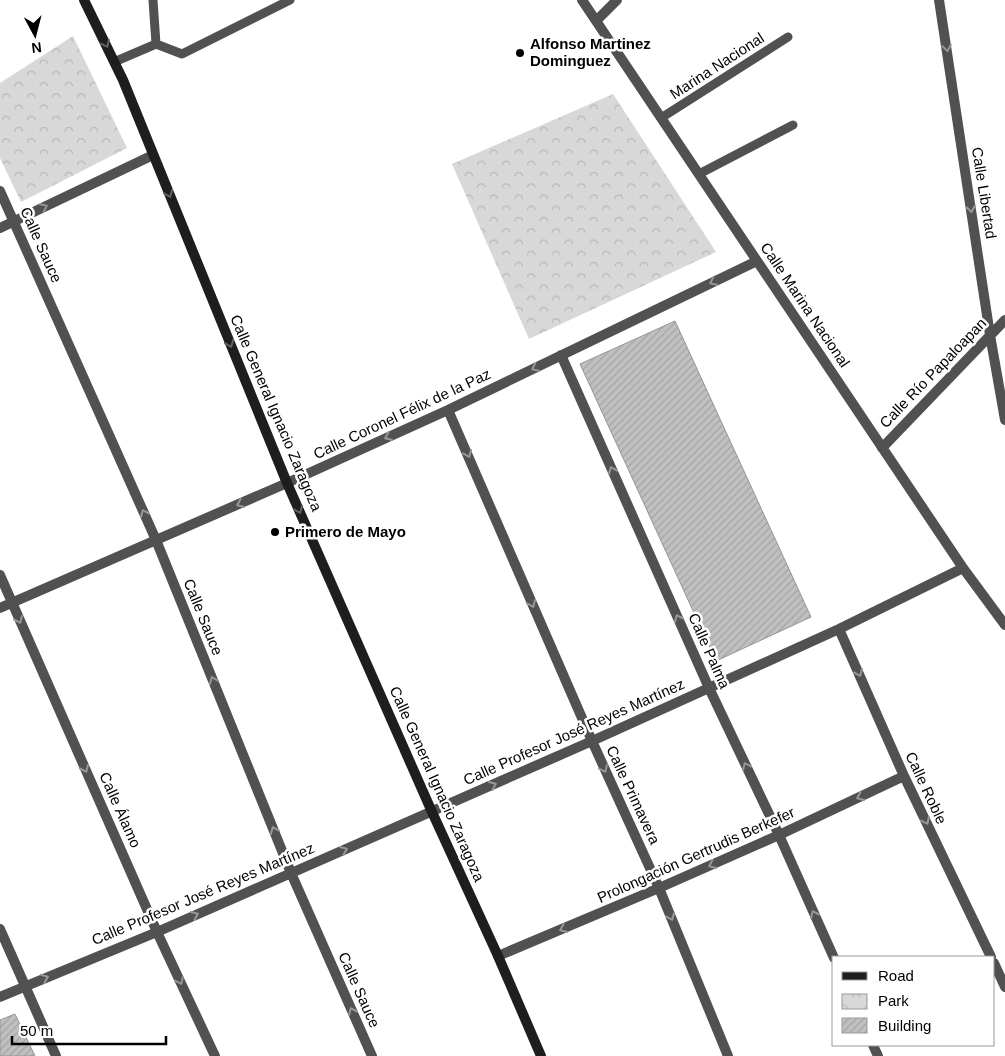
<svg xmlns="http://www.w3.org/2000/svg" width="1005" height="1056" viewBox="0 0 1005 1056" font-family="Helvetica,sans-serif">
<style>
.park{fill:url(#park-crowns)}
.building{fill:url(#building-hatch);stroke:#959595}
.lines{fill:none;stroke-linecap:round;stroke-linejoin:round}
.service{stroke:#515151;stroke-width:9}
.minor{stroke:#515151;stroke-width:10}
.secondary{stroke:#1e1e1e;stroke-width:10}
.oneway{stroke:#626262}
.oneway2{stroke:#979797}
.poi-dot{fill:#000;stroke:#fff;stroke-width:2}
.labels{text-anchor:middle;stroke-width:5;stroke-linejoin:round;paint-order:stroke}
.poi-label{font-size:15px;font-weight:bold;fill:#000;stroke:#fff;text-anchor:start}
.street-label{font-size:15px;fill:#000;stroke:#fff}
</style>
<defs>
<pattern id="park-crowns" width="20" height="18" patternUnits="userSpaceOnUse" patternTransform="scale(1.25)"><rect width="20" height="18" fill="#d8d8d8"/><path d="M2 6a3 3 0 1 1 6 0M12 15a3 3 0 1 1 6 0" fill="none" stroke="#b8b8b8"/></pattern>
<pattern id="building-hatch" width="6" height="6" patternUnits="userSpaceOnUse" patternTransform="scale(1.25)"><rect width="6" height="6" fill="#c0c0c0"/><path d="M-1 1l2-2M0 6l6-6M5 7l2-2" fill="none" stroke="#a3a3a3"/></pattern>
</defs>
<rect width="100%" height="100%" fill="#fff"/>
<!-- park -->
<path class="park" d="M73 36 127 148 21 202 0 158V83Z
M613 94 716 252 529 339 452 164Z"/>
<!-- building -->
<path class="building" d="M675 321 811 617 716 661 580 364Z
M15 1014 35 1056H0V1020Z"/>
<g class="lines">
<!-- service -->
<path class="service" d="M153 0 156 44 182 54 290 0
M114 62 156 44
M661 118 788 37
M699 174 793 125"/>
<!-- minor -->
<path class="minor" d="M582 0 963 568 1005 625
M939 0 990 335 1005 420
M596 21 617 0
M0 191 156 540 291 873 372 1056
M0 228 153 155
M561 355 709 688 779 835 834 958
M448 410 592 741 659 888 728 1056
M882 448 1005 320
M0 575 157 932 215 1056
M0 608 287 483 448 410 757 261
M839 629 904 776 991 957
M0 929 56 1056
M498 956 659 888 779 835 904 776
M994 963 1005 987
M0 997 157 932 592 741 839 629 963 568
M873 1045 878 1056"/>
<!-- secondary -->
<path class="secondary" d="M84 0 123 80 287 483 432 812 498 956 541 1056"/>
</g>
<!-- one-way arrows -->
<defs><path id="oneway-chevron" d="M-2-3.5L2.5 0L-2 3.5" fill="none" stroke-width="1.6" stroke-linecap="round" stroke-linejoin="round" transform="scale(1.25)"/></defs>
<g class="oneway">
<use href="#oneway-chevron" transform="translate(106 44) rotate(64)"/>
<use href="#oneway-chevron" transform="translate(169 194) rotate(68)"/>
<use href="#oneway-chevron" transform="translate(230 344) rotate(68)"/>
<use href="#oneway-chevron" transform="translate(299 510) rotate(66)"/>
</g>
<g class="oneway2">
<use href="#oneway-chevron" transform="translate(947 48) rotate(81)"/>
<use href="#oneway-chevron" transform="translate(44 207) rotate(-26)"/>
<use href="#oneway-chevron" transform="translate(971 209) rotate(81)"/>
<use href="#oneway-chevron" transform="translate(713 282) rotate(154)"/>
<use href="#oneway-chevron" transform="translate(535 368) rotate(154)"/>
<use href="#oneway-chevron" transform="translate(388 437) rotate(156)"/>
<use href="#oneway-chevron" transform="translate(468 454) rotate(67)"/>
<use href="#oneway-chevron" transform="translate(612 470) rotate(-114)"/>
<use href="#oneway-chevron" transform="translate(240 504) rotate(156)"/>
<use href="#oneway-chevron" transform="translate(144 513) rotate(-114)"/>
<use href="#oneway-chevron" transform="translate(532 604) rotate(67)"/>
<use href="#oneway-chevron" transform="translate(678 618) rotate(-114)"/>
<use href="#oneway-chevron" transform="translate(19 620) rotate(66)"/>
<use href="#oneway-chevron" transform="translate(859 673) rotate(66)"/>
<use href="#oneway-chevron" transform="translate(213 680) rotate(-112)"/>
<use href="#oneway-chevron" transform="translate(746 766) rotate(-115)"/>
<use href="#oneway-chevron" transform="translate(85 769) rotate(66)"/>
<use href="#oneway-chevron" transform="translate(604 769) rotate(65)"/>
<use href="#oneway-chevron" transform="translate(493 785) rotate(-24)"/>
<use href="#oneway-chevron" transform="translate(860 797) rotate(155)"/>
<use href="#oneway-chevron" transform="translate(926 821) rotate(64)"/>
<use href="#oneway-chevron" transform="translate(274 830) rotate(-112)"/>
<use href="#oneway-chevron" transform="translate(344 850) rotate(-23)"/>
<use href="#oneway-chevron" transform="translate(712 865) rotate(156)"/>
<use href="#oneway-chevron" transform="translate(814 914) rotate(-114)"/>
<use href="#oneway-chevron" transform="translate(195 915) rotate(-24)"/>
<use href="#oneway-chevron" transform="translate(671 917) rotate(68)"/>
<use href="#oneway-chevron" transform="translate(563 929) rotate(157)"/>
<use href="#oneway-chevron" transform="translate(45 978) rotate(-22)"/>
<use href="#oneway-chevron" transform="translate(180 981) rotate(65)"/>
<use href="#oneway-chevron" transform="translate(352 1011) rotate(-114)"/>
</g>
<!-- markers -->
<g class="poi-dot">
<circle cx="520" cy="53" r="5"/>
<circle cx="275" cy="532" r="5"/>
</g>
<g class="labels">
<!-- poi labels -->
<g class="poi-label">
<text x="530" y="49">Alfonso Martinez<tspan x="530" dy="17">Dominguez</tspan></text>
<text x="285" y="537">Primero de Mayo</text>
</g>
<!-- street labels -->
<g class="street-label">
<text transform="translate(717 66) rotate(-33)" y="5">Marina Nacional</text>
<text transform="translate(984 193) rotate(81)" y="5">Calle Libertad</text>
<text transform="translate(41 245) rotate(66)" y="5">Calle Sauce</text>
<text transform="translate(805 305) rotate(56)" y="5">Calle Marina Nacional</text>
<text transform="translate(933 373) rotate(-46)" y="5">Calle Río Papaloapan</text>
<text transform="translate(276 413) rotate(67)" y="5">Calle General Ignacio Zaragoza</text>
<text transform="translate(402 414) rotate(-25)" y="5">Calle Coronel Félix de la Paz</text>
<text transform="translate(203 617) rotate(68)" y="5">Calle Sauce</text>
<text transform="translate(709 651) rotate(66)" y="5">Calle Palma</text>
<text transform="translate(574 732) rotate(-24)" y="5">Calle Profesor José Reyes Martínez</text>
<text transform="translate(437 784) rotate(66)" y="5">Calle General Ignacio Zaragoza</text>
<text transform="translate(926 788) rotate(65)" y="5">Calle Roble</text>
<text transform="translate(633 795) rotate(65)" y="5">Calle Primavera</text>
<text transform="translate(120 810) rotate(66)" y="5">Calle Álamo</text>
<text transform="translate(696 855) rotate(-24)" y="5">Prolongación Gertrudis Berkefer</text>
<text transform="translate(203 894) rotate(-23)" y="5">Calle Profesor José Reyes Martínez</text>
<text transform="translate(359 990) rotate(66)" y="5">Calle Sauce</text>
</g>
</g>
<!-- legend -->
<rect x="832" y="956" width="162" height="90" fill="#ffffff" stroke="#999999"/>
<rect x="842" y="972" width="25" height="8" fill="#1e1e1e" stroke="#999999"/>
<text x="878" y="981" font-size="15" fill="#000000">Road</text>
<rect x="842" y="994" width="25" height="15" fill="url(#park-crowns)" stroke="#999999"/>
<text x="878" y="1006" font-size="15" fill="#000000">Park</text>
<rect x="842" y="1018" width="25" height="15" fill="url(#building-hatch)" stroke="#999999"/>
<text x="878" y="1031" font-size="15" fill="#000000">Building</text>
<!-- north arrow -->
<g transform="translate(35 35) rotate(173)" stroke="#ffffff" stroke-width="4" paint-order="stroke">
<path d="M0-4L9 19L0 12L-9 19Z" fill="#000000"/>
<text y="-8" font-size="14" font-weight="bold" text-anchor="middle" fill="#000000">N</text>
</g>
<!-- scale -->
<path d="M12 1036v8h154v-8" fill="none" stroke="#000000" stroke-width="2.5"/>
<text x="20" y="1036" font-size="15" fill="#000000" stroke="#ffffff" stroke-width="4" paint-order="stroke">50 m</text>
</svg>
